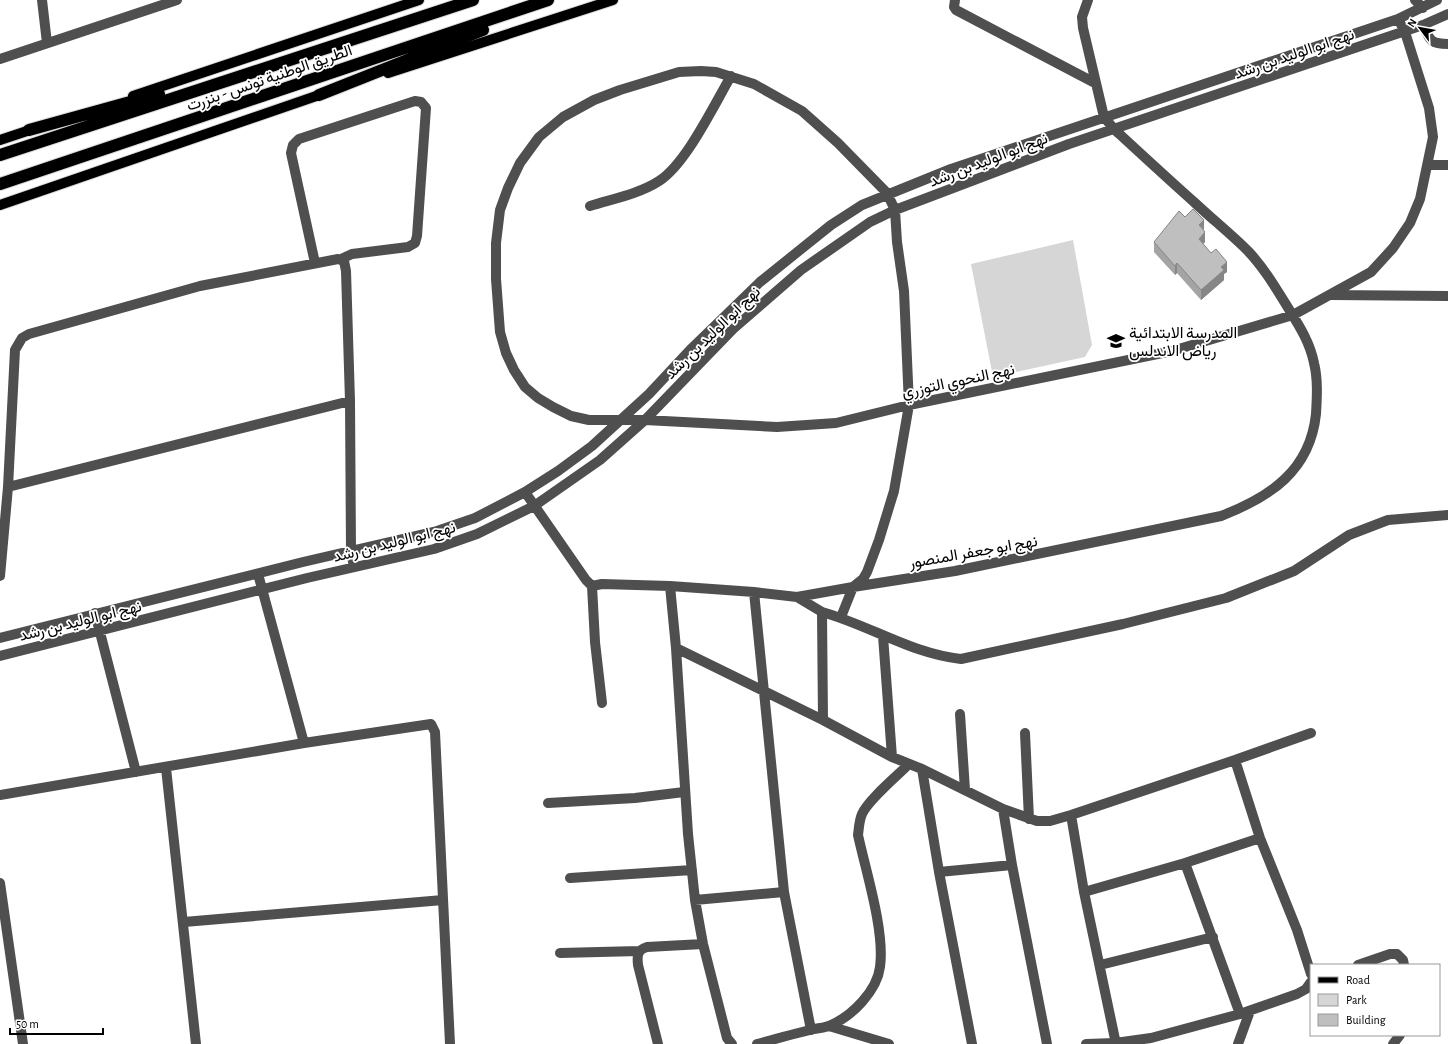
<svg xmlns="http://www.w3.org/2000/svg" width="1448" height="1044" viewBox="0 0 1448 1044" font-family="'Alegreya Sans',Vazirmatn,sans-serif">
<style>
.green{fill:#d6d6d6}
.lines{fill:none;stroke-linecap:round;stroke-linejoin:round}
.major-casing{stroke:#dbdbdb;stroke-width:12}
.highway-casing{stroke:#dbdbdb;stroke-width:14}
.minor{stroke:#4f4f4f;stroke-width:10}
.major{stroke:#000;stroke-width:10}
.highway{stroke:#000;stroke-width:12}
.wall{fill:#a4a4a4}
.shaded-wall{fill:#868686}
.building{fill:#bfbfbf;stroke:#868686}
.labels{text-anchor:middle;stroke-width:3.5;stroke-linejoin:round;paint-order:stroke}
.street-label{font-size:16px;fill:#000;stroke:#fff}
.poi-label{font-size:16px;fill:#000;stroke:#fff;text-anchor:start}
</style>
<rect width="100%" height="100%" fill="#fff"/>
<!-- green -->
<path class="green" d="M1073 240 1092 345 1085 357 993 377 971 264Z"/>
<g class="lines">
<!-- major casing -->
<g class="major-casing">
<path id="major" d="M388 73 613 0
M133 96 419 0
M0 140 36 128
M0 205 325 93"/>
</g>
<!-- highway casing -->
<g class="highway-casing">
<path id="highway" d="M319 95 483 30
M29 130 159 94
M0 155 473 0
M0 184 548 0"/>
</g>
<!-- minor -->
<path class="minor" d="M42 0 47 43
M955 0 954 7 956 10 1095 83
M1415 0 1423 8
M1423 25C1430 40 1430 44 1448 44
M0 59 177 0
M1428 165H1448
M590 206C612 199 639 194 659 181 686 164 714 105 731 76
M315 263 291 153 293 145 299 139 415 101 421 102 426 108 417 236 415 243 408 247 352 254 341 259
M1331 295 1448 296
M8 487 350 401
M525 492 586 580 592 586 602 584 670 586 754 592 797 597 853 587 955 571 1221 516C1270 497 1310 471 1316 414 1317 397 1318 379 1314 363 1310 343 1300 327 1290 311 1277 290 1265 269 1248 251 1231 234 1212 219 1194 202 1167 178 1140 153 1114 129L1104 117 1083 28 1082 17 1088 0
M258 574 304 743
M0 576 8 487 15 350 22 338 29 334 200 286 338 259 344 261 346 271 350 401 351 551 354 567
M592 586 595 642 602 703
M670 586 676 648 688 834 695 900 703 944 727 1038 732 1044
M754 592 784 892 811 1030
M797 597 822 612 823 720
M822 612C869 625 912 654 961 659L1123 624 1226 598 1294 571 1349 535 1388 520 1448 515
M95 613 136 772
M841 617 853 587 863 579 867 572 879 540 894 491 909 405 904 291 897 242 895 210 887 193 838 143 802 111 754 84 716 72 701 71 679 72 620 90 594 100 563 117 539 137 520 163 508 188 500 210 496 243V279L500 332 506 353 514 370 525 387 538 398 553 407 571 416 589 420H645L777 427 836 423 909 405 1172 351 1293 315 1371 272 1393 248 1410 223 1420 199 1433 137 1429 108 1405 32 1398 19
M883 636 892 757
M0 638 303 562 437 531 475 518 525 492 558 471 592 446 649 394 692 348 760 282 831 225 862 205 951 169 1398 19 1437 0
M676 648 823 720 892 757 922 769 1003 809 1037 821H1050L1071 815 1235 760 1260 838 1297 930 1311 974
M0 656 307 578 434 549 477 534 534 506 600 460 645 420 733 329 801 270 870 222 895 210 1069 144 1423 25 1448 14
M960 714 965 790
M1025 733 1029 819
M1235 760 1311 733
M166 768 196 1044
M922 769 939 872 972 1044
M0 795 304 743 431 724 435 732 450 1044
M548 803 635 798 684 792
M1003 809 1012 865 1047 1044
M1071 815 1084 892 1116 1044
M1185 863 1260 838
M939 872 1012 865
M570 878 692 870
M0 883 23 1044
M1084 892 1185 863 1240 1014
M695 900 784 892
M184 922 443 900
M560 953 639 951
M1100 965 1213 937
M1358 965 1390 954H1397L1403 960 1404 965
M829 1026 889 1044
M658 1044 638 965C637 956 637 950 647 947L703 944
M757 1044C775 1039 793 1034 810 1030 817 1028 825 1028 831 1025 852 1016 877 991 880 967 885 931 866 872 858 835 859 828 859 821 862 814 868 800 897 776 909 764
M1086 1044 1115 1043 1151 1038 1240 1014 1297 994 1306 989 1311 982
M1238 1044 1250 1011
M1393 1044 1400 1035"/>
<!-- major -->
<use href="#major" class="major"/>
<!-- highway -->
<use href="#highway" class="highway"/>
</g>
<!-- wall -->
<path class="wall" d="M1185 217 1204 230 1205 242 1203 244 1227 272 1224 274V280L1201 300 1177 273 1175 275 1154 252V242Z"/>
<!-- shaded-wall -->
<path class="shaded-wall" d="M1204 220V230L1199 225Z
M1205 232V242L1199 248V239Z
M1227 262V272L1224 274V280L1201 300V290L1221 267Z
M1177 263V273L1175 275V266Z"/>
<!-- building -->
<path class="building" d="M1193 209 1204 220 1199 225 1205 232 1199 239 1211 253 1216 249 1227 262 1221 267 1224 270 1201 290 1177 263 1175 266 1154 242 1179 211 1185 217Z"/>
<!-- icons -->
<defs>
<g id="school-bare" transform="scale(1.38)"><path d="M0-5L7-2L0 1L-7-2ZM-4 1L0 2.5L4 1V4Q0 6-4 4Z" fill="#000" stroke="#fff" stroke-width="2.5" paint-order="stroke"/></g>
</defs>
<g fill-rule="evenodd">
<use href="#school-bare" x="1116" y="341"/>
</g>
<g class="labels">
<!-- street labels -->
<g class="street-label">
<text transform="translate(1294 53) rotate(-19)" y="6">نهج ابو الوليد بن رشد</text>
<text transform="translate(269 77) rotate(-19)" y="6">الطريق الوطنية تونس - بنزرت</text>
<text transform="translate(988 159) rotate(-21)" y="6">نهج ابو الوليد بن رشد</text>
<text transform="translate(712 332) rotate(-44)" y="6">نهج ابو الوليد بن رشد</text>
<text transform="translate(958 380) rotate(-12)" y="6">نهج النحوي التوزري</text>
<text transform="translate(394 541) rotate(-14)" y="6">نهج ابو الوليد بن رشد</text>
<text transform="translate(973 551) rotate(-10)" y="6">نهج ابو جعفر المنصور</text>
<text transform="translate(80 620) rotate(-14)" y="6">نهج ابو الوليد بن رشد</text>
</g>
<!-- poi labels -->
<g class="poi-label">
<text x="1129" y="338">المدرسة الابتدائية<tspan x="1129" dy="18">رياض الاندلس</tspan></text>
</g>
</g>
<!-- legend -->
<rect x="1310" y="964" width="130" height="72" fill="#ffffff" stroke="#999999"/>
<rect x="1318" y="977" width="20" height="6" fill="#000000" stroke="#999999"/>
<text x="1346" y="984" font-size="12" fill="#000000">Road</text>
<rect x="1318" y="994" width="20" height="12" fill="#d6d6d6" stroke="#999999"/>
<text x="1346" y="1004" font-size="12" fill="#000000">Park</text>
<rect x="1318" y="1014" width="20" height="12" fill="#bfbfbf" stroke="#999999"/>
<text x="1346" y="1024" font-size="12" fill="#000000">Building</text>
<!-- north arrow -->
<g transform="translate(1420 28) rotate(302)" stroke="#ffffff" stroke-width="3" paint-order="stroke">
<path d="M0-3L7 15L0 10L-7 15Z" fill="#000000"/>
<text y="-6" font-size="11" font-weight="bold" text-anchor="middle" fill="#000000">N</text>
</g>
<!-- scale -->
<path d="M10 1028v6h93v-6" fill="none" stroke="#000000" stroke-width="2"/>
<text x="16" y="1028" font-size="12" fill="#000000" stroke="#ffffff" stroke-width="3" paint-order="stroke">50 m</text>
</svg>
